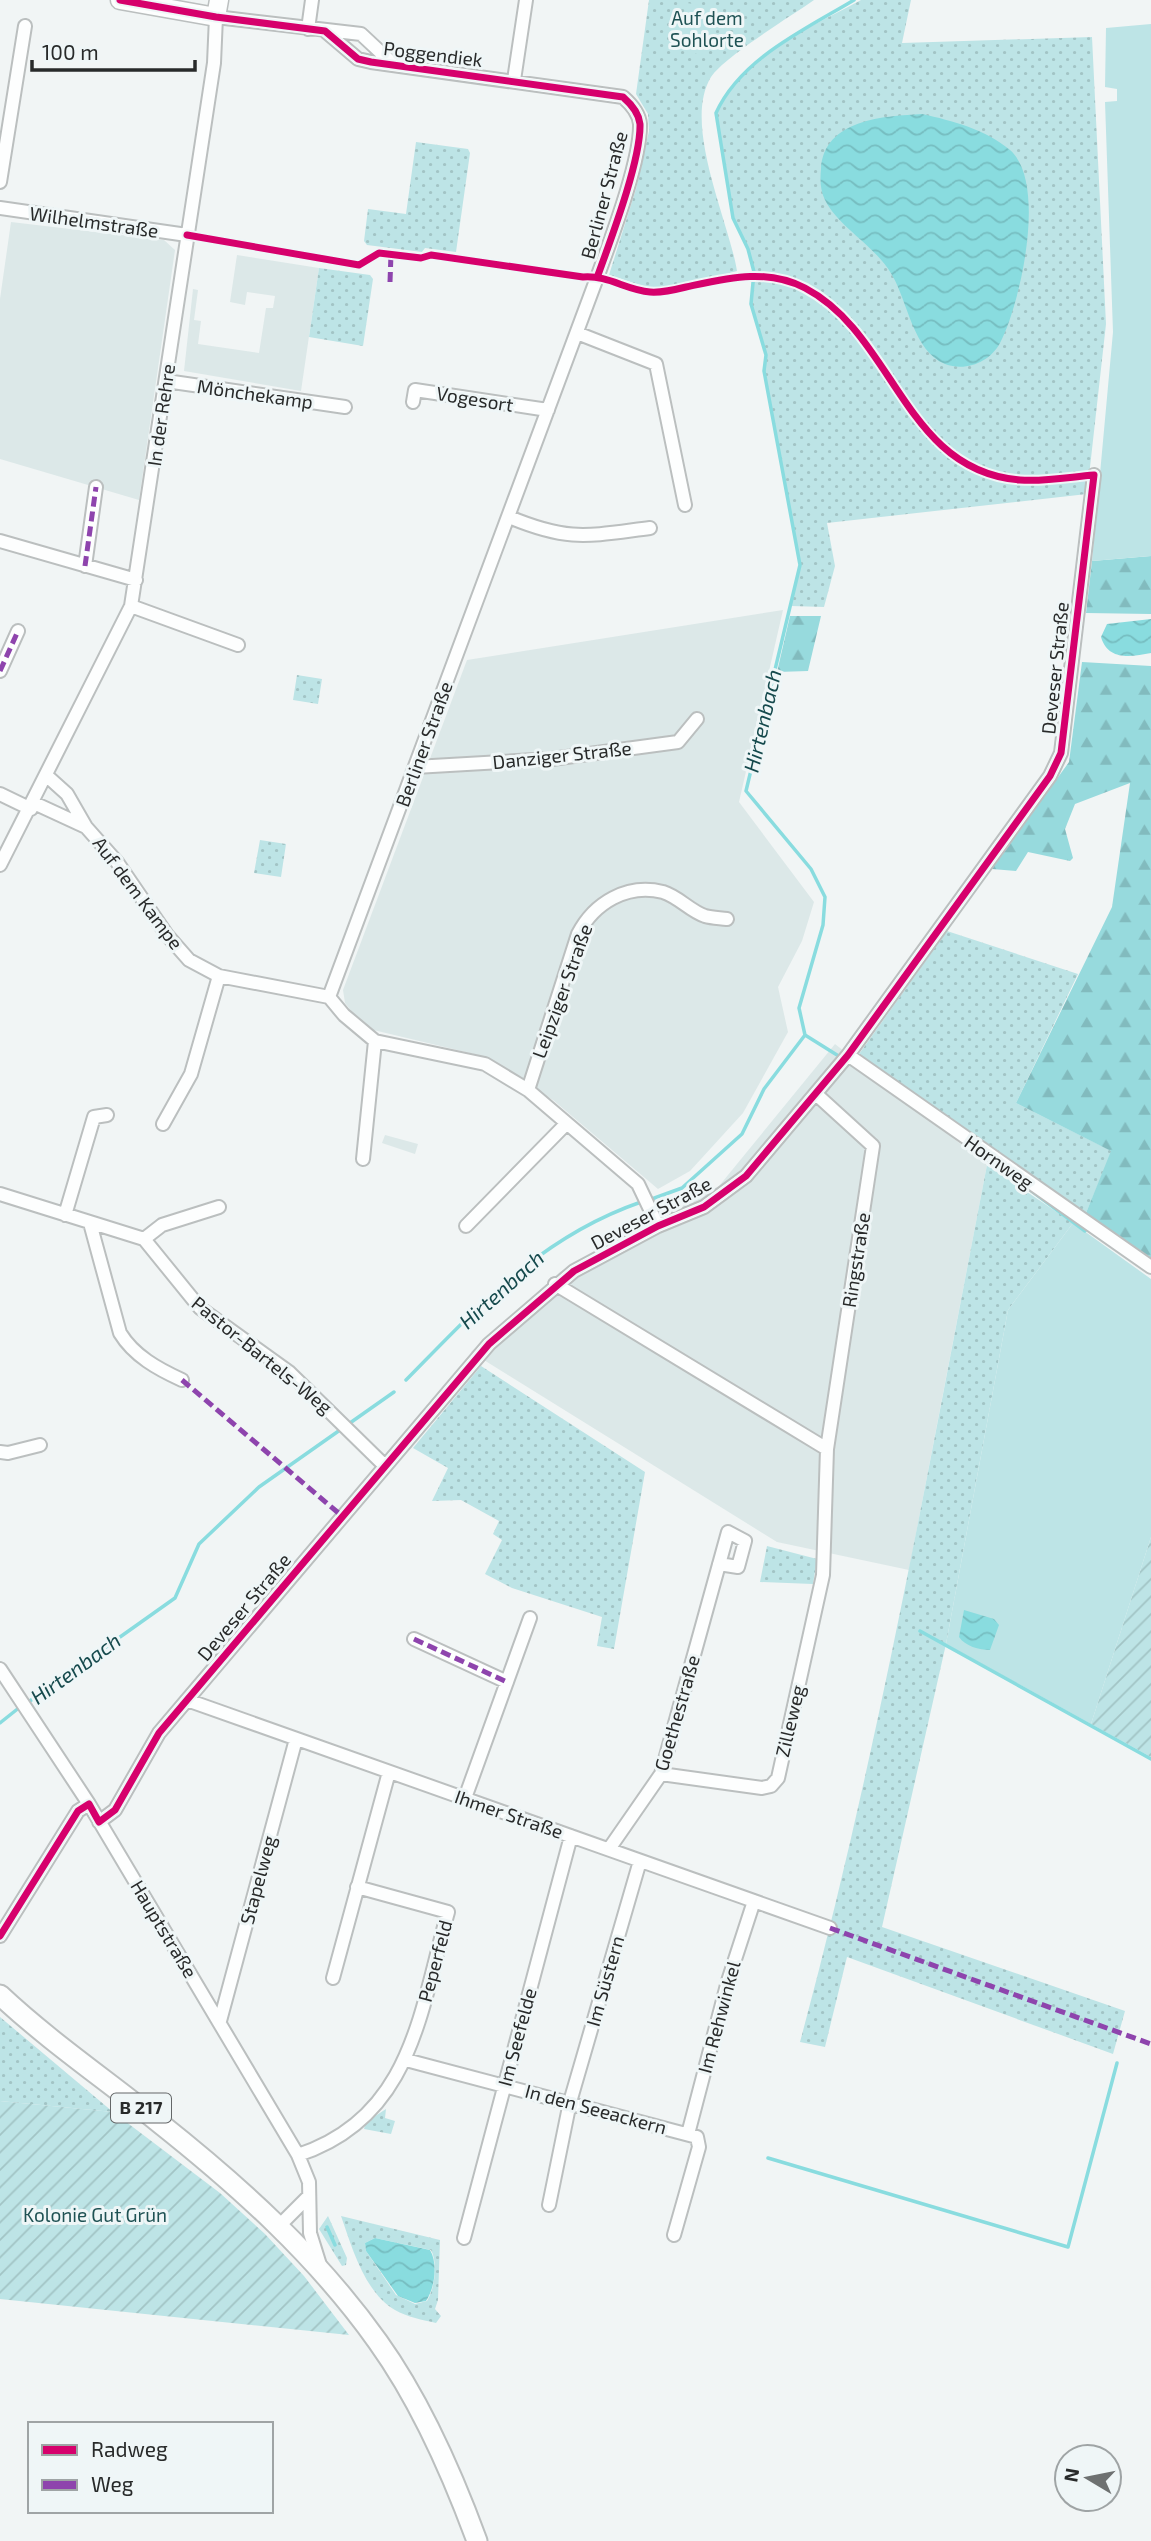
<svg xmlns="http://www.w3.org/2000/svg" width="1151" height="2541" viewBox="0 0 1151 2541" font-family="'Exo 2',sans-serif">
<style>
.built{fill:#dce8e8}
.grass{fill:url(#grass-dots);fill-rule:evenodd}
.forest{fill:url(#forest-firs)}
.garden{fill:url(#garden-furrows)}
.pitch{fill:#bde4e6}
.water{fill:url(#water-waves)}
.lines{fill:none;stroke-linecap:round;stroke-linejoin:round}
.stream{stroke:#89dcdf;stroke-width:3.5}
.street-casing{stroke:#bbbfbf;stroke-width:16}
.secondary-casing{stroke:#bbbfbf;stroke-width:21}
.primary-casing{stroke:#bbbfbf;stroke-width:23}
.street{stroke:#fdfefe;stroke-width:12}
.secondary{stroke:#fdfefe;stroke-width:18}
.primary{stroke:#fdfefe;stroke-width:19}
.quiet{stroke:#8e44ad;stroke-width:5;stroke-dasharray:10 5;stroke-linecap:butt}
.cycleway-casing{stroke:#eff6f7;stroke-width:11}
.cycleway{stroke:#d6006c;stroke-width:7}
.labels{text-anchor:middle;stroke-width:6;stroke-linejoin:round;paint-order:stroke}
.shield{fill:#eff6f7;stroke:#646768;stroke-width:2}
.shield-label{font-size:18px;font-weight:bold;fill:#282a2a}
.park-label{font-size:19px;fill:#1f5254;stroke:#eff6f7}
.street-label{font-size:19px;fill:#282a2a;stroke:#eff6f7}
.water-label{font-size:21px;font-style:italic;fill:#164a4d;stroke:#eff6f7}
</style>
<defs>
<pattern id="grass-dots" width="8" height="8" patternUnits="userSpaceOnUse" patternTransform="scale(1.75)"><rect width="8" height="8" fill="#bde4e6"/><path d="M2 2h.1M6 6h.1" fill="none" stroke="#a2c4c5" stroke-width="1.8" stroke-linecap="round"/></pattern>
<pattern id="forest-firs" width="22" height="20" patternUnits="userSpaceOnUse" patternTransform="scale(1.75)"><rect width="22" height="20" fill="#97dadd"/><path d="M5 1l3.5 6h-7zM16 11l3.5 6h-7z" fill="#82bbbe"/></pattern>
<pattern id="garden-furrows" width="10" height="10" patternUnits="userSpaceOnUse" patternTransform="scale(1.75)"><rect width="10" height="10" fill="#bde4e6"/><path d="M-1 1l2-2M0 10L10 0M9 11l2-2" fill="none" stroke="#a2c4c5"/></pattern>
<pattern id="water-waves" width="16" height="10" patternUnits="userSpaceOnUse" patternTransform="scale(1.75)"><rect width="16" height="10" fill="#89dcdf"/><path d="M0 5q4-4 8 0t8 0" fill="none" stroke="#76bdc0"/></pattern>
</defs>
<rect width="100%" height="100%" fill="#f1f5f5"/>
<!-- built -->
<path class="built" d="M11 222 164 240 175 250 139 500 0 459V299Z
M237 255 319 268 301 391 184 371 193 289 198 290 194 320 201 321 198 344 259 353 266 308H273L275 296 247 292 245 305 230 302Z
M783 610 739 802 814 902 802 941 778 987 788 1032 743 1113 690 1171 658 1189 553 1100 478 1055 365 1028 345 1003 343 990 467 660Z
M835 1044 987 1165 909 1570 777 1542 471 1352 560 1272 719 1186Z
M385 1135 418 1144 415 1154 382 1143Z"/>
<!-- grass -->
<path class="grass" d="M649 0H814C790 17 725 56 711 77 682 124 729 221 737 271L681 286 652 289 609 275 636 189 649 131 648 114 636 94Z
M861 0H911L902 43 1092 37 1106 324 1087 494 827 523 835 566 824 607 791 606 800 566 764 371 766 355 751 304 754 272 748 249 733 218 716 113C742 56 809 28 861 0Z
M416 142 468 149 470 153 456 252 425 248 422 252 367 245 364 241 368 209 406 214Z
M319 268 370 275 373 279 363 346 309 337Z
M297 675 322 679 318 704 293 700Z
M260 840 286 844 281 877 254 873Z
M947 931 1078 974 1016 1103 1112 1151 1086 1213 859 1054Z
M987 1165 1073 1223 1008 1310 946 1644 882 1927 1125 2011 1113 2054 847 1957 825 2047 800 2042C878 1754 930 1459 987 1165Z
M481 1366 645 1472 614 1649 597 1646 602 1617 512 1588 485 1574 502 1540 493 1534 499 1521 461 1500 432 1501 448 1468 413 1448Z
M767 1546 817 1559 813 1584 760 1582Z
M0 2017 113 2112 0 2101Z
M386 2109 385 2118 395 2121 391 2134 364 2129 366 2122Z
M328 2216 347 2258 346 2265 342 2266 319 2229Z
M341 2216 440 2240 438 2300 435 2309 441 2316 436 2323C423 2320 407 2317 395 2310 364 2292 352 2247 341 2216ZM375 2238 431 2250C438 2263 435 2288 427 2301L415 2304 396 2295 366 2251 365 2243Z"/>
<!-- forest -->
<path class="forest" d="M1151 556V614L1086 613 1092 561Z
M790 616H821L808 671 777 672Z
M1082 662 1151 666V1258L1086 1213 1111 1151 1016 1103 1112 907 1130 783 1075 804 1065 829 1073 858 1070 861 1028 852 1016 871 992 869 1069 762Z"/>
<!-- garden -->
<path class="garden" d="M1151 1537V1757L1091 1724Z
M0 2101 113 2112 220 2193 265 2234 304 2276 349 2335 0 2299Z"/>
<!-- pitch -->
<path class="pitch" d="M687 3 711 7 702 55 678 50Z
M1151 24V556L1092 561 1113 332 1105 102 1117 101V89L1105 87 1106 28Z
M1073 1223 1151 1279V1537L1091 1724 946 1644 1008 1310Z"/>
<!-- water -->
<path class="water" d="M922 114C953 121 985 129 1010 150 1048 183 1020 305 1000 343 990 362 966 372 945 364 913 351 908 302 892 275 875 245 839 228 825 200 820 190 820 179 821 169 824 119 885 116 922 114Z
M1151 619V653C1131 657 1108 661 1101 637L1107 624Z
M964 1610 994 1619 999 1625 990 1650C979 1650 965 1646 959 1637Z
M375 2238 430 2250C438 2263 435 2288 426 2301L415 2303 398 2296 366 2251 365 2243Z"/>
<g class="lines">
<!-- stream -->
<path class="stream" d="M805 1035 837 1055
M1025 1186 1085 1231
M649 1200 682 1188 742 1134 764 1089 805 1035 799 1008 823 925 825 897 811 869 746 791 800 565 764 371 766 355 751 304 754 272 748 249 733 218 716 113C741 58 806 29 854 0
M406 1380C479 1306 540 1237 641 1202
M920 1631 1151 1759
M27 1703 175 1598 199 1544 259 1487 394 1392
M0 1723 20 1707
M768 2158 1068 2247 1117 2063
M327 2227 335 2245"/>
<!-- street casing -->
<g class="street-casing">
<path id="street" d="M308 29 312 0
M325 31 358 59 371 62 623 97C631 104 639 113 640 124 641 160 611 239 598 275L329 997
M514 80 526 0
M0 182 25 26
M0 208 187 235
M577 333 656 364 685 505
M166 381 345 407
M413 402 415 390 548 410
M509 517C569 542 587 536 650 528
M0 541 136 580
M85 566 96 487
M131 606 238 645
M0 671 18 631
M415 767 552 759 678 742 697 719
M47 776 67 794 86 827 117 862 167 935 189 960 219 976 329 997 344 1015 375 1041 485 1064 528 1090 638 1184 658 1226
M0 794 31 809
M34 803 86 827
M0 865 131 606 214 63 216 17 361 34 392 63
M848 1055 1151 1267
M528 1090 578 934C594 903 627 883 663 892 679 897 690 911 705 916 712 918 720 918 727 919
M163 1124 191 1074 219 976
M363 1159 375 1041
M0 1194 144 1239
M65 1215 94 1117 107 1115
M90 1223 120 1333C134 1356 158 1369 182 1380
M466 1226 566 1124
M144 1239 200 1308 289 1372 385 1466
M144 1239 162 1225 219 1207
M555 1284 827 1449
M0 1452 8 1453 40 1445
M414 1639 507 1682
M0 1669 89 1804 298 2155 309 2182 310 2233 320 2265
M187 1700 830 1928
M661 1774 762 1788 771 1786 778 1778 823 1575 827 1449 873 1146 817 1095
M465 1798 530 1618
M99 1822 115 1810 159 1733 489 1344 574 1271 658 1226 704 1207 746 1176 848 1055 1050 776 1061 753 1094 475
M609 1849 661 1774 728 1532 745 1541 738 1567 719 1564
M0 1936 78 1811 89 1804
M333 1978 389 1772
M220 2021 296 1739
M406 2060 697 2137 699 2147 674 2235
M688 2134 728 1981 754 1901
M298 2155C412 2118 420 2011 448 1912L357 1887
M549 2205 570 2102 640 1861
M279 2226 308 2197
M464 2238 571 1836"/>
</g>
<!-- secondary casing -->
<g class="secondary-casing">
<path id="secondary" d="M120 0 216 17 219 0"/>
</g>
<!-- primary casing -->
<g class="primary-casing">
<path id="primary" d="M0 1995C49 2041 105 2079 157 2121 239 2186 317 2256 378 2342 421 2402 452 2473 477 2541"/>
</g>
<!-- street -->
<use href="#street" class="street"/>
<!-- secondary -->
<use href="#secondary" class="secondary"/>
<!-- primary -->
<use href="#primary" class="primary"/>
<!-- quiet -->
<path class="quiet" d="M390 282 391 254
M85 566 96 487
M0 671 18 631
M182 1380 342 1516
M414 1639 507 1682
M830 1928 1151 2044"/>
<!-- cycleway casing -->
<g class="cycleway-casing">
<path id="cycleway" d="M120 0 216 17 325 31 358 59 371 62 623 97C631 104 639 113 640 124 641 160 611 239 598 275
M0 1936 78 1811 89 1804 99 1822 115 1810 159 1733 489 1344 574 1271 658 1226 704 1207 746 1176 848 1055 1050 776 1061 753 1094 475C1070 477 1044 482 1020 480 904 471 895 335 805 288 766 268 728 278 686 287 674 290 662 293 650 292 626 290 608 275 583 277L431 255 421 258 379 253 359 265 187 235"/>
</g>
<!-- cycleway -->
<use href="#cycleway" class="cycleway"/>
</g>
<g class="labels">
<!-- shield labels -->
<rect class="shield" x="111" y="2093.5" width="60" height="29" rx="5"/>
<g class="shield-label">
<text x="141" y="2114">B 217</text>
</g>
<!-- park labels -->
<g class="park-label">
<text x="707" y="25">Auf dem<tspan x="707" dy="22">Sohlorte</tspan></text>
<text x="95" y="2222">Kolonie Gut Grün</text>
</g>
<!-- street labels -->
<g class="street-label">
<text transform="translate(433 54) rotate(7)" y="7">Poggendiek</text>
<text transform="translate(604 195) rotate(-75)" y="7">Berliner Straße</text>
<text transform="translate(94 222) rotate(8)" y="7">Wilhelmstraße</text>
<text transform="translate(255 394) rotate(8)" y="7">Mönchekamp</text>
<text transform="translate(475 399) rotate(9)" y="7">Vogesort</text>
<text transform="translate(161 415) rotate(-82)" y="7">In der Rehre</text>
<text transform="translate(1055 668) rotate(-84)" y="7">Deveser Straße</text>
<text transform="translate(424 744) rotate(-70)" y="7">Berliner Straße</text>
<text transform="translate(562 755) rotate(-6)" y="7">Danziger Straße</text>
<text transform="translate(138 893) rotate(53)" y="7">Auf dem Kampe</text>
<text transform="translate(562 991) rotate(-70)" y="7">Leipziger Straße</text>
<text transform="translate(999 1162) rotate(35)" y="7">Hornweg</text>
<text transform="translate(651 1213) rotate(-28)" y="7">Deveser Straße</text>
<text transform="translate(856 1260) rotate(-81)" y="7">Ringstraße</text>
<text transform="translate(262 1355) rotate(39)" y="7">Pastor-Bartels-Weg</text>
<text transform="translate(244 1607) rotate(-50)" y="7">Deveser Straße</text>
<text transform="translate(677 1713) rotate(-74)" y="7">Goethestraße</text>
<text transform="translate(790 1721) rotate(-77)" y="7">Zilleweg</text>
<text transform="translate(509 1814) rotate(19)" y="7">Ihmer Straße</text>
<text transform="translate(258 1880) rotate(-75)" y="7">Stapelweg</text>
<text transform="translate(164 1929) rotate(59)" y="7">Hauptstraße</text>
<text transform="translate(435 1961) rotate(-75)" y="7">Peperfeld</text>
<text transform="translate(605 1981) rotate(-74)" y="7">Im Süstern</text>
<text transform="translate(719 2017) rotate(-75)" y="7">Im Rehwinkel</text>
<text transform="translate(517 2037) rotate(-75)" y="7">Im Seefelde</text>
<text transform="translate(596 2109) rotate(15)" y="7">In den Seeackern</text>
</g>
<!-- water labels -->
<g class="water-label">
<text transform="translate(763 721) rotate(-77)" y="7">Hirtenbach</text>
<text transform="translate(502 1290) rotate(-42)" y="7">Hirtenbach</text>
<text transform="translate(76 1669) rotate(-36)" y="7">Hirtenbach</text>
</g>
</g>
<!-- legend -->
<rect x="28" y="2422" width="245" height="91" fill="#eff6f7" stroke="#9fa4a5" stroke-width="2"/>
<rect x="42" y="2445" width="35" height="10" fill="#d6006c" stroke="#9fa4a5" stroke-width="2"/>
<text x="91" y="2457" font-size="21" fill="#282a2a">Radweg</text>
<rect x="42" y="2480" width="35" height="10" fill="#8e44ad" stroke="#9fa4a5" stroke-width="2"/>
<text x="91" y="2492" font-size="21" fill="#282a2a">Weg</text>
<!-- north arrow -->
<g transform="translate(1088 2478) rotate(280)"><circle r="33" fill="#eff6f7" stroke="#9fa4a5" stroke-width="2"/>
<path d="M0-5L12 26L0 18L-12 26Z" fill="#6e7171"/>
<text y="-10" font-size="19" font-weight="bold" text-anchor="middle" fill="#282a2a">N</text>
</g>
<!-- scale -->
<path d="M32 60v10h163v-10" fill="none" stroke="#282a2a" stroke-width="3.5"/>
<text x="42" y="60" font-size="21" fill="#282a2a" stroke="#eff6f7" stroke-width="5" paint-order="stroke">100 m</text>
</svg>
